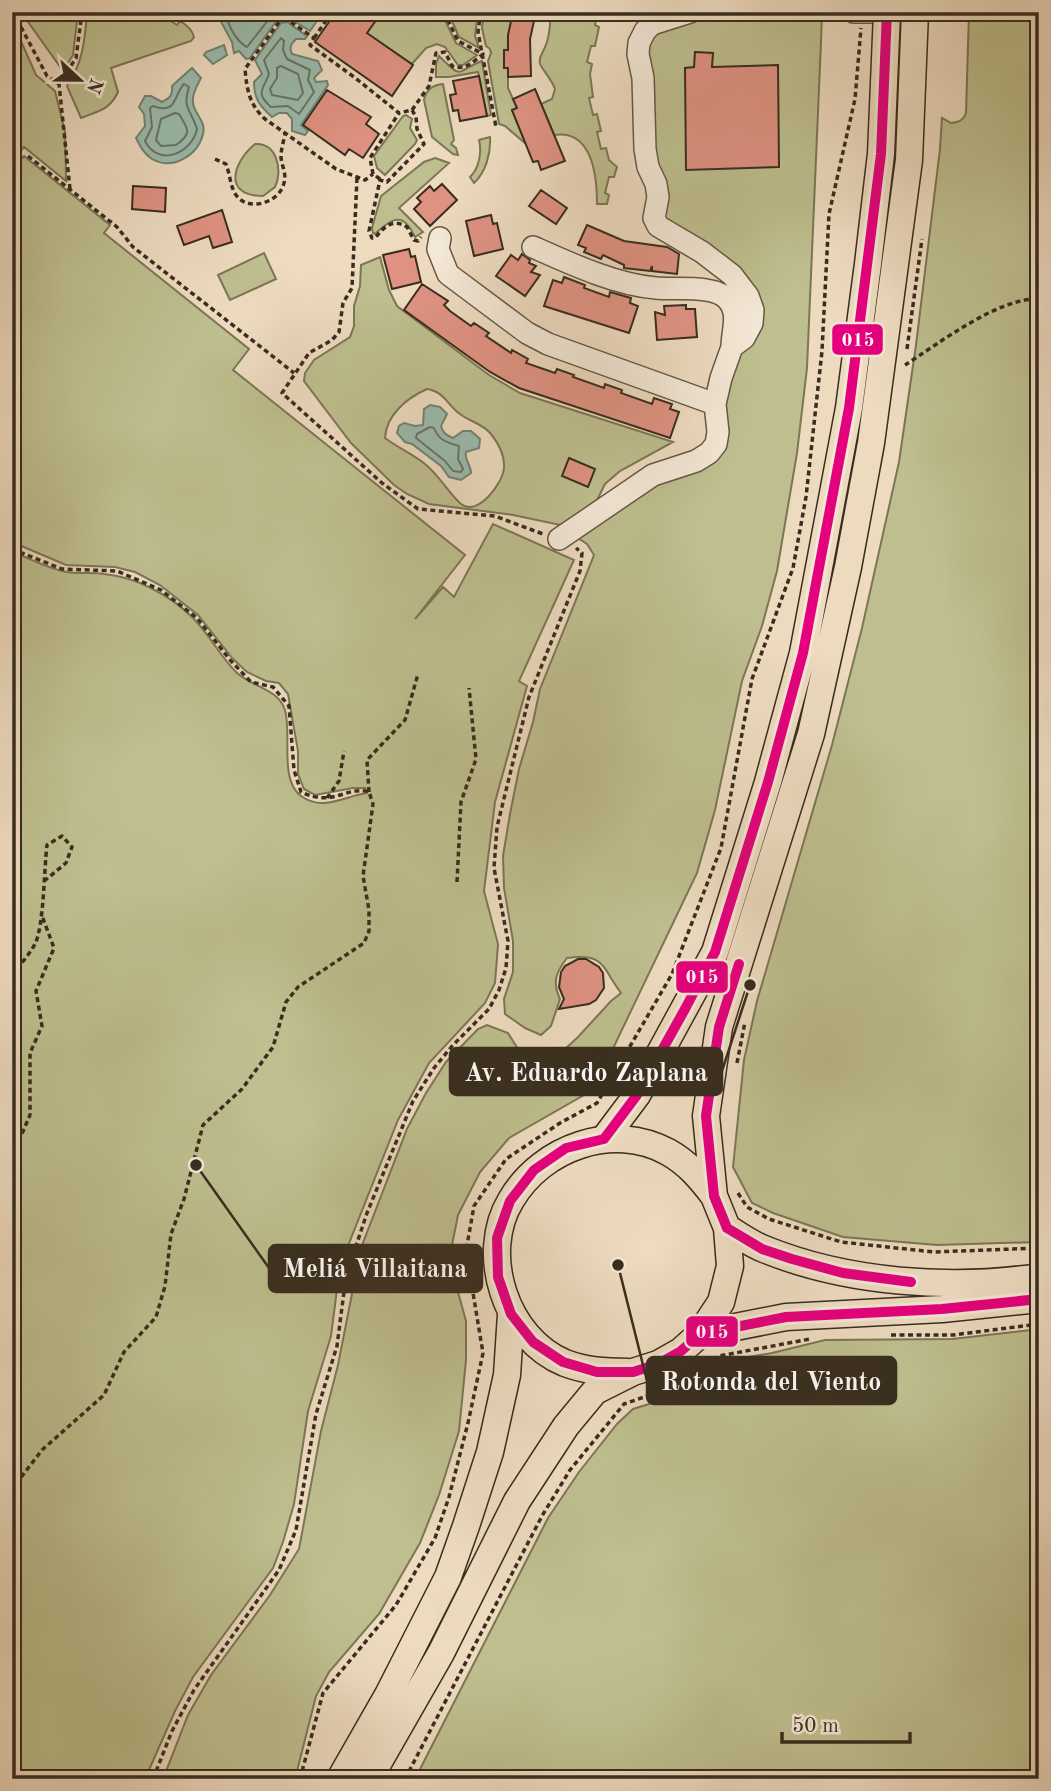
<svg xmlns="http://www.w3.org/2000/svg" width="1051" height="1791" viewBox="0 0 1051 1791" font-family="'Old Standard TT',serif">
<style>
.green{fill:#bebe8e;stroke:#7b7656;stroke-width:2;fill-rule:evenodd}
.water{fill:#9abbac;stroke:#738273;stroke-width:2}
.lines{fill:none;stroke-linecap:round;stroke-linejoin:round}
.shore{stroke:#697465;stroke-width:2}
.building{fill:#df9282;stroke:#382d1e;stroke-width:2}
.minor-casing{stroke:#655846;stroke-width:24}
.major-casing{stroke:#382d1e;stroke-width:29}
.path{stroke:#382d1e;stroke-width:3.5;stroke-dasharray:5 3.5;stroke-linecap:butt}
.minor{stroke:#f3e7d5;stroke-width:21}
.major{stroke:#eddabf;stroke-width:26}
.bus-1-casing{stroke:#f3e7d5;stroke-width:16}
.bus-1{stroke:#e5007d;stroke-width:10}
.leader{fill:none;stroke:#382d1e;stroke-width:2.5}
.callout-dot{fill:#382d1e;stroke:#f3e7d5;stroke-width:2.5}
.callout{fill:#382d1e;stroke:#382d1e;stroke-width:2.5}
.callout-label{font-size:26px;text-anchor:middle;font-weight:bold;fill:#fff}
.line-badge{stroke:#f3e7d5;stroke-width:2.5}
.badge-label{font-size:19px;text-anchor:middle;font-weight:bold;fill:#fff}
</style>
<rect width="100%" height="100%" fill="#eddabf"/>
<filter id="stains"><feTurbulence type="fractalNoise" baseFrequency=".00286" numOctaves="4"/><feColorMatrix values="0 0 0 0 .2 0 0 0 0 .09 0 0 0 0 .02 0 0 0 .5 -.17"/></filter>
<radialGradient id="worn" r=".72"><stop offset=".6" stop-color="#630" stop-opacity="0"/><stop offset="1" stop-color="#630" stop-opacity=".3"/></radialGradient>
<!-- green -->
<path class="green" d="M21 12H78L73 55 63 71Z
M87 12H144L151 17 157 12 177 25 180 21C187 25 192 29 194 37L191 41 111 68 118 92C110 110 98 111 81 118L67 86C83 63 85 39 87 12Z
M371 12 379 17 382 12H441L456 43 477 55 463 65H458L445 47 437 44 426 48 412 64 382 44 349 60 367 33 341 14Z
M448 12H478L475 36 479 48 459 37Z
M484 12H509L508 15 512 16 508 50 504 51V68H508V88L517 108 512 110 526 144 505 126 499 124 488 61 491 53 490 49 486 46 482 28Z
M551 12H597L595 25 599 27 595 46H591L587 62 592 64 590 74 593 97 589 98 593 115 597 114 601 131 597 132 601 149 606 148 609 160 617 167 614 177H609L605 193 609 195 607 204H597C597 175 592 129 554 135L541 104 552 99 555 89C552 80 542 69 540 64 538 57 543 53 545 47 550 37 550 24 551 12Z
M707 12H822L821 42 807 368 797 453 777 571 762 626 742 681 715 810 697 873 607 1061 584 1095 509 1138 480 1172 458 1215 449 1260 466 1321V1360L459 1431 439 1495 420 1543 379 1614 329 1672 316 1696 295 1779H163L188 1715 211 1675 270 1595 299 1549 321 1431 338 1365 361 1248 407 1129 426 1093 446 1062 478 1029 487 1025 508 1033 528 1065 550 1063 578 1037 611 1001 621 993C601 966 605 953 567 958 556 972 552 982 560 999L551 1026 541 1035 525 1028 505 1014 504 999 513 972V941L504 888 503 856 510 814 519 769 533 722 540 689 594 555 587 544 573 535 659 480 698 466 723 386 758 310 662 216 653 164 642 49 657 28Z
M969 12H1039V1242L937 1245 843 1237 773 1213 752 1203 733 1167 744 1060 757 1001 832 745 862 628 899 462 916 345 940 149 942 118 951 123C958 122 963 121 966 113Z
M12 21 36 75 55 91 65 132 66 181 24 147 12 162Z
M439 56C464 81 455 71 482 61L491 115 487 116 478 72 449 77H436V64Z
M443 84 454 140 451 144 456 148 458 155 453 154 432 137 424 100C426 90 432 85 443 84Z
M406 115 412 119 410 128 417 140 415 144 385 175 377 168 374 156 403 116Z
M490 137C491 153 486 172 474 183L470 177C479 169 482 152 479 140Z
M255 144C277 142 283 171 275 187L263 196C223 196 232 163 255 144Z
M24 156 110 225 104 233 249 349 233 370 465 555 415 619 443 587 454 597 493 524 574 560 519 681 527 686 495 802 484 891 498 944 495 983 485 1003 429 1063 398 1120 340 1266 331 1336 308 1411 294 1504 283 1542 273 1568 193 1677 175 1711 145 1779H12V552C30 558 48 569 67 572 79 574 92 572 104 574 136 577 170 595 193 618 209 634 220 656 236 672 251 687 278 688 285 710 292 735 279 780 301 796 323 812 344 796 367 793L365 788H353L315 795 304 789 298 774V751L288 694 279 683 266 681 247 672 233 659 198 615 160 585 135 572 115 567 66 565 12 542V171Z
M435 158 449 163 399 208 423 232 415 237C403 211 392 218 375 234L373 233 372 228 381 196 424 162Z
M264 253 276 279 230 300 218 275Z
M380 257 389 290 397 306 489 375 520 393 673 442 620 471 605 484 597 500 601 504 565 526 513 515 429 504 407 494 394 485 351 443 304 381 305 373 314 360 350 337 354 326V306L360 286 361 265ZM427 389C445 392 447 405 460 414 470 422 482 423 491 434 499 444 505 455 504 468 503 483 478 517 461 504 450 495 439 475 425 464 413 454 398 448 385 438 386 415 407 398 427 389Z
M1039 1329V1779H415L548 1518 579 1472 617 1424 633 1409 659 1401 725 1361 772 1353 825 1340 952 1339Z"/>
<!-- water -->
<path class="water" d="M222 12H278L277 20 250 58 246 59 239 51 234 53 232 42 219 18Z
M288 12H323L310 31 289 18Z
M287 22 307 36 305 39H296C291 44 289 47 292 54L318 61 322 70 314 78 316 82 327 81 328 85 301 125 308 131 305 135 292 131V119L287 113H279L272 117C260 106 254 99 254 82L262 74 255 60 281 23Z
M224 45 227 55 213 64 204 55 206 52Z
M192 68 201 78C198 84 193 92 193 99 191 112 207 120 203 134 198 155 173 171 152 159 144 154 140 146 136 138L145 126 144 114 139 107 145 96H151L162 102C170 98 173 95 172 86Z
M430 405 440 407 447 414 441 426C443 433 446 435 453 438L463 431H471L480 439 479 448 466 452C464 460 471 465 471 473L461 480 449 477 441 466 412 444 405 442 397 433 399 426 404 423 415 426 423 425 424 409Z"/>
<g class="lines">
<!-- shore -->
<path class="shore" d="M227 12C226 24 237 42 247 47L269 19 270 12
M281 38 284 41 283 50 287 59 310 70 308 80 314 92 299 114 288 106 271 107C255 93 263 90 269 74L264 60Z
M281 66 298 74 303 93 298 100 272 95 270 89 277 78V68Z
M184 84 189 87C182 109 191 109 197 129 192 153 159 168 145 141L152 127 150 108 153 106C178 115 173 95 184 84Z
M175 113 179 114C188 129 193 133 176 145L161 146 156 140 161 119Z
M430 427 434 428C439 441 447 442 459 446L458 459 463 469 461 472 453 471 445 461 416 438 417 434Z"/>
</g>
<!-- building -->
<path class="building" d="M336 12H382L367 33 413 65 392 96 315 42Z
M513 12H536L530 39 531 76 508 77V68H504V50H508V35Z
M695 52 713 53 712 67 778 65 779 167 686 170 685 68 694 67Z
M479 76 487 116 460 121 458 110 453 111 450 95 456 94 453 81Z
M535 89 565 161 541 170 538 161 533 162 512 110 517 108 513 99Z
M327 90 371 117 366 124 379 134 363 158 349 149 345 155 303 125Z
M442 184 457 200 430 226 414 209 421 202 417 198 430 186 434 191Z
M133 186 166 188 165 212 132 209Z
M541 190 567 208 556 224 529 206Z
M222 210 232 242 213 248 209 236 184 245 177 226Z
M491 215 493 224 497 223 503 249 474 256 466 221Z
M587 225 624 241 667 247 679 254 677 274 652 271V266L650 271 624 268V265L603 255 601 259 584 252 586 248 578 245Z
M409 249 411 257 415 256 421 282 392 289 383 255Z
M522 254 530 260 529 263 536 266 531 272 540 275 525 296 496 276 511 255 518 260Z
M564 277 585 285 584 288 609 297 610 292 631 298 630 303 638 306 629 333 544 306 553 280 562 283Z
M422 284 448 301 444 305 450 311 471 326 474 323 489 333 486 336 511 353 512 350 528 359 526 363 555 373 557 369 574 375 573 377 604 388 605 384 622 390 621 393 652 404 654 398 672 404 670 409 679 412 670 438 519 388 490 372 404 310Z
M686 305V309H695L697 337 657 340 655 312 665 315 664 306Z
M569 458 595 469 588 487 562 476Z
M578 959H586L599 967 603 973 604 988 596 1000 589 1004 559 1009 564 999 559 987 561 972 565 966Z"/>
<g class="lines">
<!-- minor casing -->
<g class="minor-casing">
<path id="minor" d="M854 12H870
M440 238 438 249 448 274 527 333 548 344 715 404
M533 247C569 263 616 285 656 288 676 290 715 284 728 300 740 314 732 330 732 347
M559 539 653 475 696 461 709 453 716 444 718 432 715 404 721 378 732 347 744 338 752 323 753 310 748 296 732 275 702 252 658 226 654 218 658 197 656 184 648 167 645 149 643 78 638 54 639 43 645 31 652 24 690 12"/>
</g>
<!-- major casing -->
<g class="major-casing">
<path id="major" d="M604 1139 637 1095 715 952 768 782 803 653 849 408 868 264 881 154 887 12
M727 1228C739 1235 751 1244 764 1249 847 1283 951 1290 1039 1277
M700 1334 786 1317 942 1309 1039 1299
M628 1372C605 1372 586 1371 565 1363 506 1339 478 1254 511 1200 542 1147 613 1122 668 1152 688 1163 701 1179 714 1196
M340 1779 388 1695 448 1577 466 1526 490 1452 507 1375 511 1314
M369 1779 441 1653 517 1501 566 1426 595 1391 633 1372 658 1364 681 1351 700 1334 721 1302 730 1266 727 1228 714 1196 706 1116 719 1027 811 734 848 567 871 443 909 160 915 12"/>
</g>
<!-- path -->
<path class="path" d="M13 12 47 76 59 84
M277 12 278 13
M481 12 478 32 496 127
M279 22 245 69C247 90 249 104 265 119L336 169 365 180 373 174
M291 22 314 38 310 45 354 77 399 113 412 110 416 117 417 129 424 144 387 182 380 180 369 231 372 238H375C384 227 392 218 407 227L414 240 418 241 421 237
M314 38 332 12
M412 110 429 86 436 53 445 52 452 66C465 71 473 62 483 54L458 41 444 12
M28 156 117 227 133 247 294 373
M215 159 226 164C230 174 230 186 236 195 249 213 280 202 284 183 287 173 281 165 281 156 281 149 284 140 285 134
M357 178 352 288 343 303 339 332 332 340 309 353 282 393 382 483 418 509 495 516 543 534
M380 179 373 174 370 158 399 113
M70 189 59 84 76 58 82 12
M907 349 922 239
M905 365C938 344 999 297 1039 299
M12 549 62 569 117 571 161 590 197 618 231 661 251 682 273 687 289 706 294 770 301 792C335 808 346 785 369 792L373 804 363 876 369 910V931L364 943 298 987 286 1002 273 1047 242 1089 203 1125 184 1199 171 1234 165 1286 156 1317 124 1352 104 1395 42 1450 12 1489
M369 792 367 760 405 720 418 674
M327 798 339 781 344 751
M457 882 461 802 476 759 469 688
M12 976C19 966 29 955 35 944 44 926 44 869 47 845L62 836 72 847 66 863 43 882
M12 1016 15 1027 12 1035
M737 1063 745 1022
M12 1157 30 1115V1053L42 1026 36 991 54 948 41 913
M738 1193 747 1207 769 1219 841 1242 934 1252 1039 1248
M891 1335H953L1039 1324
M104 1779C120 1771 138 1767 154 1776
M153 1779 172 1731 194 1690 279 1570 296 1530 316 1414 337 1346 346 1276 367 1213 413 1101 434 1068 453 1045 489 1009 499 990 506 968 508 941 494 868 497 827 529 697 580 571 582 553 576 548
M300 1779 323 1693 396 1605 435 1538 449 1497 468 1423 483 1353 466 1251 474 1206 506 1159 560 1123 597 1103 672 974 721 848 752 679 793 568 806 497 822 351 829 214 855 99 861 28
M405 1779 542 1516 570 1470 624 1404 650 1395 689 1375 719 1356 810 1339"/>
<!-- minor -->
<use href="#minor" class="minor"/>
<!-- major -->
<use href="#major" class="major"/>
<!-- bus-1 casing -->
<g class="bus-1-casing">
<path id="bus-1" d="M887 12 881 154 849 408 803 653 768 782 715 952 685 1009 637 1095 604 1139 566 1148 534 1170 510 1201 497 1238 498 1277 511 1314 533 1342 563 1362 597 1372H633L658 1364 681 1351 700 1334 786 1317 942 1309 1039 1299
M739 964 719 1027 706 1116 714 1196 727 1228 762 1249 792 1259 843 1273 911 1282"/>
</g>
<!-- bus-1 -->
<use href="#bus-1" class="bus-1"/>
</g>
<!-- callouts -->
<path class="leader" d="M750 985L722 1071M196 1165L269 1268M618 1265L647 1381"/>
<g class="callout-dot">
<circle cx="750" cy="985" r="7"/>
<circle cx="196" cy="1165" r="7"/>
<circle cx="618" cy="1265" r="7"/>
</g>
<g class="callout">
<rect x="450" y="1048" width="272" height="47" rx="7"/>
<rect x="269" y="1245" width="213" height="47" rx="7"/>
<rect x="647" y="1357" width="249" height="47" rx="7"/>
</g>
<g class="callout-label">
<text x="586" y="1081">Av. Eduardo Zaplana</text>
<text x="375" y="1277">Meliá Villaitana</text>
<text x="771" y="1390">Rotonda del Viento</text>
</g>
<g class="line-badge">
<rect x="831" y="323" width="53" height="33" rx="7" fill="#e5007d"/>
<rect x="675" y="960" width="54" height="34" rx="7" fill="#e5007d"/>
<rect x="685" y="1315" width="54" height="33" rx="7" fill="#e5007d"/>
</g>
<g class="badge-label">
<text x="858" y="346">015</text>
<text x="702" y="983">015</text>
<text x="712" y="1338">015</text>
</g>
<!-- margin -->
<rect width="1051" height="1791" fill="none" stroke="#eddabf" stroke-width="42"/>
<rect x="14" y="14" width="1023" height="1763" fill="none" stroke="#382d1e" stroke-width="3.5"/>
<rect x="21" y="21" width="1009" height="1749" fill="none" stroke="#382d1e" stroke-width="2"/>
<!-- north arrow -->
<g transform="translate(80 80) rotate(112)" stroke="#f3e7d5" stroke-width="5" paint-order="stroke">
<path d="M0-5L12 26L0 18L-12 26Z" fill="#382d1e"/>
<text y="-10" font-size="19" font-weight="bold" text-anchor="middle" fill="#382d1e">N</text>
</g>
<!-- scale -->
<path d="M782 1732v10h128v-10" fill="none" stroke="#382d1e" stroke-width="3.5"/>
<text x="792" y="1732" font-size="21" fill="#382d1e" stroke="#f3e7d5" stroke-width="5" paint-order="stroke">50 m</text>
<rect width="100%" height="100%" filter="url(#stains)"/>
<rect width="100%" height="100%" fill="url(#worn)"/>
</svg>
